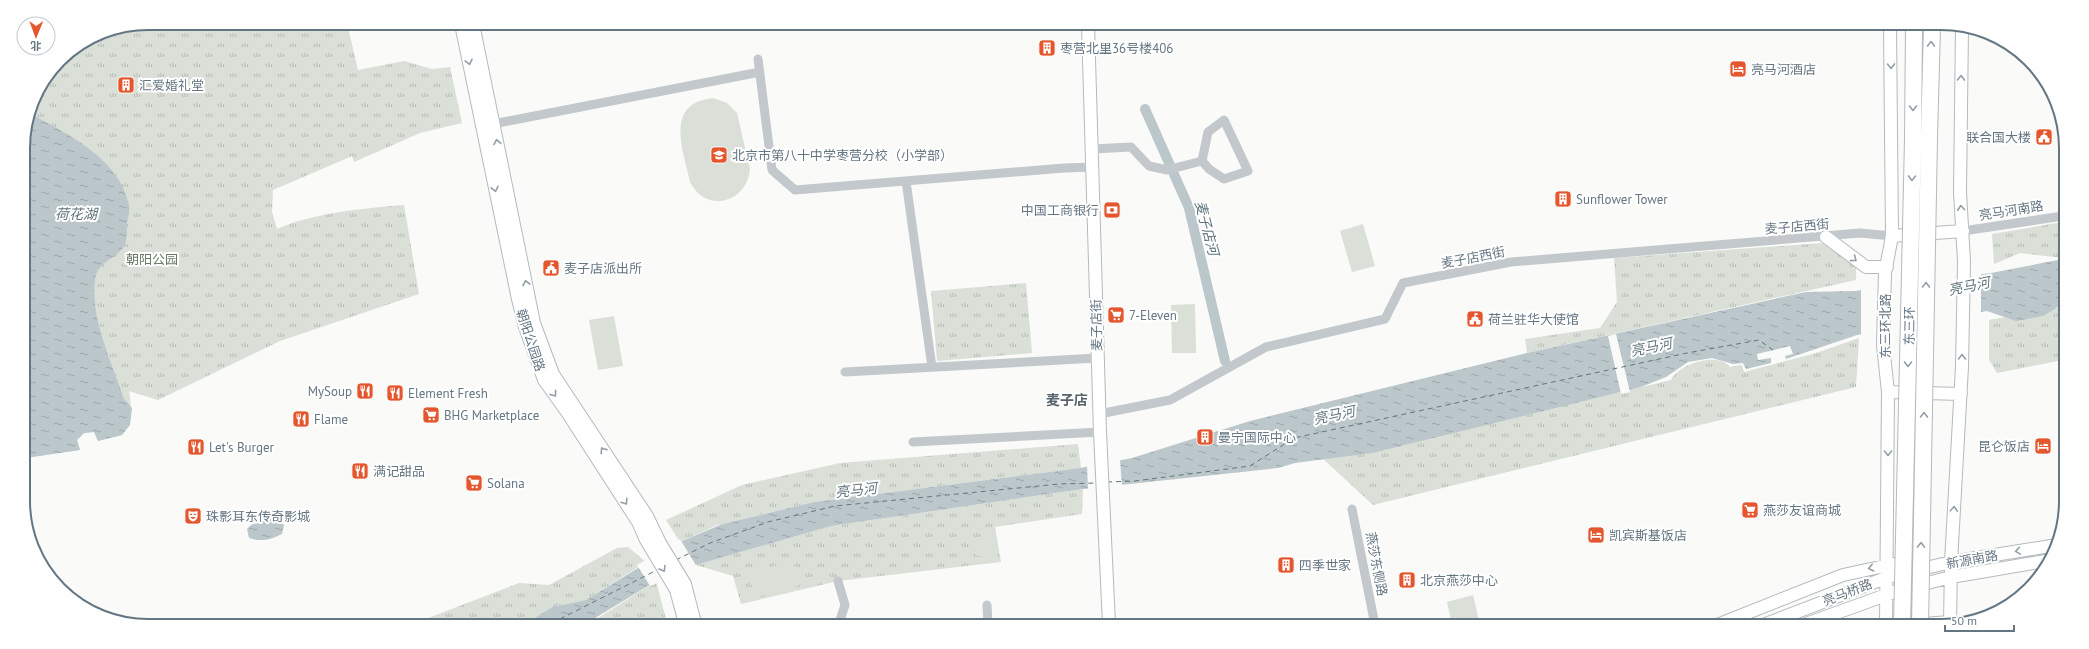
<svg xmlns="http://www.w3.org/2000/svg" width="2089" height="649" viewBox="0 0 2089 649" font-family="'PT Sans','Noto Sans SC',sans-serif">
<style>
.park{fill:url(#park-tufts)}
.pitch{fill:#dadfd7}
.water{fill:url(#water-ripples)}
.pier{fill:#fafaf8}
.lines{fill:none;stroke-linecap:round;stroke-linejoin:round}
.canal{stroke:#bbc7cb;stroke-width:10}
.ferry{stroke:#60757c;stroke-width:1;stroke-dasharray:5 4;stroke-linecap:butt}
.secondary-casing{stroke:#b3babf;stroke-width:14}
.highway-casing{stroke:#b4b9bd;stroke-width:18}
.street{stroke:#c3c8cc;stroke-width:9}
.secondary{stroke:#fff;stroke-width:12}
.highway{stroke:#fff;stroke-width:16}
.highway-bridge-casing{stroke:#b4b9bd;stroke-width:18;stroke-linecap:butt}
.highway-bridge{stroke:#fff;stroke-width:16}
.oneway{stroke:#939fa8}
.labels{text-anchor:middle;stroke-width:4;stroke-linejoin:round;paint-order:stroke}
.poi-label{font-size:13px;fill:#657683;stroke:#fff;text-anchor:start}
.street-label{font-size:13px;fill:#657683;stroke:#fff}
.park-label{font-size:13px;fill:#687a64;stroke:#fff}
.water-label{font-size:14px;font-style:italic;fill:#60757c;stroke:#fff}
.neighbourhood-label{font-size:14px;font-weight:bold;fill:#57646e;stroke:#fff}
.rim{fill:none;stroke:#657683;stroke-width:2}
</style>
<defs>
<pattern id="park-tufts" width="24" height="20" patternUnits="userSpaceOnUse"><rect width="24" height="20" fill="#dadfd7"/><path d="M3 7l-1-3M5 7V3M7 7l1-3M15 17l-1-3M17 17v-4M19 17l1-3" fill="none" stroke="#b4b9b4"/></pattern>
<pattern id="water-ripples" width="26" height="14" patternUnits="userSpaceOnUse"><rect width="26" height="14" fill="#bbc7cb"/><path d="M2 4q2-2 4 0t4 0M15 11q2-2 4 0t4 0" fill="none" stroke="#9ca6aa"/></pattern>
</defs>
<rect width="100%" height="100%" fill="#fafaf8"/>
<!-- park -->
<path class="park" d="M148 23H347L358 70 404 61 432 69 450 67 462 123 420 133 354 162 352 156 273 190 272 212 277 229C312 213 365 208 404 205L419 294 280 341 158 400 129 391C132 410 133 419 122 435L98 441 94 432 84 433 77 440 80 450 25 458 23 140 33 100 60 59 100 32Z
M2063 222V258L2020 253 1994 264 1992 234Z
M1822 243 1856 267V280L1527 353 1525 339 1600 328 1617 302 1614 258Z
M1026 283 1032 353 937 361 931 291Z
M2063 307V360L1997 373 1989 360V320Z
M1859 338 1856 387 1373 505 1321 457 1409 442 1671 380C1678 364 1719 351 1730 367L1742 365 1744 372 1816 353Z
M1078 444 1081 468 814 502 717 525 680 542 666 520 742 485 840 463Z
M1083 489 1082 514 995 527 1001 562 838 581 741 604 733 576 696 565 831 526Z
M628 547 646 562 586 600 552 607 527 623 418 622 519 583 549 585 617 548Z
M656 581 667 623H587L595 620Z"/>
<!-- pitch -->
<path class="pitch" d="M713 98 727 103 737 113 750 169C747 203 706 214 690 182 686 160 668 117 695 103 700 100 707 99 713 98Z
M1363 224 1375 266 1352 272 1340 231Z
M1195 304 1196 353H1172L1171 305Z
M614 316 623 366 598 370 589 320Z
M992 541 993 554 976 556 975 542Z
M793 561 800 585 755 598 748 573Z
M1473 595 1480 625H1452L1447 602Z"/>
<!-- water -->
<path class="water" d="M31 108 35 116C72 137 119 159 129 205 130 210 128 218 127 223 127 229 127 238 125 244 119 259 97 260 95 280 90 319 112 362 124 399L132 408 130 425 122 435 98 441 94 432 84 433 77 440 80 450 25 458 23 140Z
M2063 259V304L2043 316 2016 321 1987 311 1857 335 1786 359 1785 356 1793 354 1790 346 1757 354 1758 360 1771 358V363L1746 369 1743 363 1733 364 1712 358 1688 362 1666 377 1641 387 1372 453 1295 463 1278 468 1083 489 831 526 696 565 656 581 587 623H527L552 607 586 600 680 542 722 524 814 502 1080 468 1132 458 1250 421 1527 353 1806 292 1855 291 1991 273Z
M268 519 278 520 284 525 282 534C271 540 260 542 249 538L247 529 251 525Z"/>
<!-- pier -->
<path class="pier" d="M1981 272V314L1861 336V288Z
M1616 334 1630 392 1621 394 1608 336Z
M1120 459 1122 487 1088 490 1087 465Z
M680 539 697 567 650 586 637 565Z"/>
<g class="lines">
<!-- canal -->
<path class="canal" d="M1145 109 1189 208 1225 361"/>
<!-- ferry -->
<path class="ferry" d="M1107 482 1135 481 1250 466 1294 438 1687 353 1759 340 1773 350
M676 560 710 543 768 522 835 506 1059 484 1096 483
M552 623 657 570"/>
<!-- secondary casing -->
<g class="secondary-casing">
<path id="secondary" d="M461 24 518 299 525 327 544 380 567 412 638 522 646 540 676 590 685 623
M473 24 534 323 553 374 647 516 660 543 685 584 695 623
M1088 25 1100 432 1109 624
M1892 236 1963 231
M1826 237 1866 267H1887
M1888 392 1961 394
M1717 625 1843 575 1894 564
M1763 625 1888 577 1951 562 2057 545
M1803 625 1900 590 1951 577 2051 560
M1950 625 1951 562 1962 367 1964 261 1960 192 1962 27
M1886 626 1888 392 1883 345 1885 273 1892 236 1890 27
M1896 626 1950 622"/>
</g>
<!-- highway casing -->
<g class="highway-casing">
<path id="highway" d="M1929 138 1932 27
M1913 139 1914 27"/>
</g>
<!-- street -->
<path class="street" d="M758 59 772 170 795 190 1064 168 1093 167
M493 124 760 72
M1093 149 1131 147 1149 166 1167 170 1202 161 1209 169 1224 179 1248 171 1224 120 1208 132 1202 161
M906 181 932 367
M1963 231 2063 216
M845 372 1097 358
M1099 414 1170 400 1266 347 1385 319 1403 283 1511 262 1860 233 1892 236
M913 442 1100 432
M1352 509 1375 625
M838 581 845 605 839 623
M987 605 988 624"/>
<!-- secondary -->
<use href="#secondary" class="secondary"/>
<!-- highway -->
<use href="#highway" class="highway"/>
<!-- highway-bridge casing -->
<g class="highway-bridge-casing">
<path id="highway-bridge" d="M1902 626 1913 139
M1920 626 1929 138"/>
</g>
<!-- highway-bridge -->
<use href="#highway-bridge" class="highway-bridge"/>
</g>
<!-- one-way arrows -->
<defs><path id="oneway-chevron" d="M-2-3.5L2.5 0L-2 3.5" fill="none" stroke-width="1.6" stroke-linecap="round" stroke-linejoin="round"/></defs>
<g class="oneway">
<use href="#oneway-chevron" transform="translate(1931 44) rotate(-89)"/>
<use href="#oneway-chevron" transform="translate(469 62) rotate(78)"/>
<use href="#oneway-chevron" transform="translate(1891 66) rotate(89)"/>
<use href="#oneway-chevron" transform="translate(1961 78) rotate(-89)"/>
<use href="#oneway-chevron" transform="translate(1913 108) rotate(90)"/>
<use href="#oneway-chevron" transform="translate(497 142) rotate(-101)"/>
<use href="#oneway-chevron" transform="translate(1912 178) rotate(91)"/>
<use href="#oneway-chevron" transform="translate(495 189) rotate(78)"/>
<use href="#oneway-chevron" transform="translate(1961 208) rotate(-94)"/>
<use href="#oneway-chevron" transform="translate(1854 259) rotate(37)"/>
<use href="#oneway-chevron" transform="translate(526 283) rotate(-102)"/>
<use href="#oneway-chevron" transform="translate(1926 285) rotate(-89)"/>
<use href="#oneway-chevron" transform="translate(1962 357) rotate(-90)"/>
<use href="#oneway-chevron" transform="translate(1908 364) rotate(91)"/>
<use href="#oneway-chevron" transform="translate(554 394) rotate(54)"/>
<use href="#oneway-chevron" transform="translate(1924 415) rotate(-89)"/>
<use href="#oneway-chevron" transform="translate(603 450) rotate(-123)"/>
<use href="#oneway-chevron" transform="translate(1888 453) rotate(90)"/>
<use href="#oneway-chevron" transform="translate(625 502) rotate(56)"/>
<use href="#oneway-chevron" transform="translate(1954 509) rotate(-87)"/>
<use href="#oneway-chevron" transform="translate(1921 545) rotate(-89)"/>
<use href="#oneway-chevron" transform="translate(2018 551) rotate(171)"/>
<use href="#oneway-chevron" transform="translate(1871 568) rotate(167)"/>
<use href="#oneway-chevron" transform="translate(663 569) rotate(59)"/>
</g>
<!-- icons -->
<defs>
<g id="building-square" transform="scale(0.9)"><rect x="-9" y="-9" width="18" height="18" rx="4" fill="#e4572e" stroke="#fff"/><path d="M-4-6H4V6H1V3H-1V6H-4ZM-2.5-4.3h1.7v1.8h-1.7ZM.8-4.3h1.7v1.8H.8ZM-2.5-1h1.7V.8h-1.7ZM.8-1h1.7V.8H.8Z" fill="#fff"/></g>
<g id="hotel-square" transform="scale(0.9)"><rect x="-9" y="-9" width="18" height="18" rx="4" fill="#e4572e" stroke="#fff"/><path d="M-6-4.5h1.5V1H6V5H4.5V3h-9V5H-6ZM-4 0a1.8 1.8 0 1 1 3.6 0ZM.5 0V-2.5h3Q6-2.5 6 0Z" fill="#fff"/></g>
<g id="civic-square" transform="scale(0.9)"><rect x="-9" y="-9" width="18" height="18" rx="4" fill="#e4572e" stroke="#fff"/><path d="M-.6-6.5H3V-4.5H.6V-3L4-1V1h2V6H-6V1h2V-1L-.6-3ZM-1.2 2.5V6h2.4V2.5Z" fill="#fff"/></g>
<g id="school-square" transform="scale(0.9)"><rect x="-9" y="-9" width="18" height="18" rx="4" fill="#e4572e" stroke="#fff"/><path d="M0-5L7-2L0 1L-7-2ZM-4 1L0 2.5L4 1V4Q0 6-4 4Z" fill="#fff"/></g>
<g id="bank-square" transform="scale(0.9)"><rect x="-9" y="-9" width="18" height="18" rx="4" fill="#e4572e" stroke="#fff"/><path d="M-6-4H6V4H-6ZM0-2.3a2.3 2.3 0 1 0 0 4.6a2.3 2.3 0 1 0 0-4.6Z" fill="#fff"/></g>
<g id="supermarket-square" transform="scale(0.9)"><rect x="-9" y="-9" width="18" height="18" rx="4" fill="#e4572e" stroke="#fff"/><path d="M-6-5.5h2.5l.6 2H6L4.5 2H-2.5L-4.4-4H-6ZM-1.5 3.2a1.3 1.3 0 1 0 .1 0ZM3 3.2a1.3 1.3 0 1 0 .1 0Z" fill="#fff"/></g>
<g id="restaurant-square" transform="scale(0.9)"><rect x="-9" y="-9" width="18" height="18" rx="4" fill="#e4572e" stroke="#fff"/><path d="M-5-6h1v4h1v-4h1v4h1v-4h1v5L-1.5 .5V6h-2V.5L-5-1ZM5-6V6H3V1.5H1.5Q1.5-4 5-6Z" fill="#fff"/></g>
<g id="theatre-square" transform="scale(0.9)"><rect x="-9" y="-9" width="18" height="18" rx="4" fill="#e4572e" stroke="#fff"/><path d="M-5-5.5Q0-4 5-5.5V0Q5 5 0 6Q-5 5-5 0ZM-3.3-2.5H-1v1.5H-3.3ZM1-2.5H3.3v1.5H1ZM-2.8 1Q0 5.5 2.8 1Z" fill="#fff"/></g>
</defs>
<g fill-rule="evenodd">
<use href="#building-square" x="1047" y="48"/>
<use href="#hotel-square" x="1738" y="69"/>
<use href="#building-square" x="126" y="85"/>
<use href="#civic-square" x="2044" y="137"/>
<use href="#school-square" x="719" y="155"/>
<use href="#building-square" x="1563" y="199"/>
<use href="#bank-square" x="1112" y="210"/>
<use href="#civic-square" x="551" y="268"/>
<use href="#supermarket-square" x="1116" y="315"/>
<use href="#civic-square" x="1475" y="319"/>
<use href="#restaurant-square" x="365" y="391"/>
<use href="#restaurant-square" x="395" y="393"/>
<use href="#supermarket-square" x="431" y="415"/>
<use href="#restaurant-square" x="301" y="419"/>
<use href="#building-square" x="1205" y="437"/>
<use href="#hotel-square" x="2043" y="446"/>
<use href="#restaurant-square" x="196" y="447"/>
<use href="#restaurant-square" x="360" y="471"/>
<use href="#supermarket-square" x="474" y="483"/>
<use href="#supermarket-square" x="1750" y="510"/>
<use href="#theatre-square" x="193" y="516"/>
<use href="#hotel-square" x="1596" y="535"/>
<use href="#building-square" x="1286" y="565"/>
<use href="#building-square" x="1407" y="580"/>
</g>
<g class="labels">
<!-- poi labels -->
<g class="poi-label">
<text x="1060" y="53">枣营北里36号楼406</text>
<text x="1751" y="74">亮马河酒店</text>
<text x="139" y="90">汇爱婚礼堂</text>
<text x="2031" y="142" text-anchor="end">联合国大楼</text>
<text x="732" y="160">北京市第八十中学枣营分校（小学部）</text>
<text x="1576" y="204">Sunflower Tower</text>
<text x="1099" y="215" text-anchor="end">中国工商银行</text>
<text x="564" y="273">麦子店派出所</text>
<text x="1129" y="320">7-Eleven</text>
<text x="1488" y="324">荷兰驻华大使馆</text>
<text x="352" y="396" text-anchor="end">MySoup</text>
<text x="408" y="398">Element Fresh</text>
<text x="444" y="420">BHG Marketplace</text>
<text x="314" y="424">Flame</text>
<text x="1218" y="442">曼宁国际中心</text>
<text x="2030" y="451" text-anchor="end">昆仑饭店</text>
<text x="209" y="452">Let's Burger</text>
<text x="373" y="476">满记甜品</text>
<text x="487" y="488">Solana</text>
<text x="1763" y="515">燕莎友谊商城</text>
<text x="206" y="521">珠影耳东传奇影城</text>
<text x="1609" y="540">凯宾斯基饭店</text>
<text x="1299" y="570">四季世家</text>
<text x="1420" y="585">北京燕莎中心</text>
</g>
<!-- street labels -->
<g class="street-label">
<text transform="translate(2011 210) rotate(-9)" y="5">亮马河南路</text>
<text transform="translate(1797 226) rotate(-5)" y="5">麦子店西街</text>
<text transform="translate(1473 257) rotate(-11)" y="5">麦子店西街</text>
<text transform="translate(1096 325) rotate(-91)" y="5">麦子店街</text>
<text transform="translate(1885 326) rotate(-90)" y="5">东三环北路</text>
<text transform="translate(1909 326) rotate(-89)" y="5">东三环</text>
<text transform="translate(531 340) rotate(72)" y="5">朝阳公园路</text>
<text transform="translate(1972 559) rotate(-10)" y="5">新源南路</text>
<text transform="translate(1377 564) rotate(79)" y="5">燕莎东侧路</text>
<text transform="translate(1847 592) rotate(-21)" y="5">亮马桥路</text>
</g>
<!-- park labels -->
<g class="park-label">
<text x="152" y="264">朝阳公园</text>
</g>
<!-- water labels -->
<g class="water-label">
<text x="76" y="219">荷花湖</text>
<text transform="translate(1207 228) rotate(75)" y="5">麦子店河</text>
<text transform="translate(1969 286) rotate(-11)" y="5">亮马河</text>
<text transform="translate(1651 347) rotate(-12)" y="5">亮马河</text>
<text transform="translate(1334 415) rotate(-12)" y="5">亮马河</text>
<text transform="translate(856 490) rotate(-6)" y="5">亮马河</text>
</g>
<!-- neighbourhood labels -->
<g class="neighbourhood-label">
<text x="1067" y="405">麦子店</text>
</g>
</g>
<!-- crop -->
<path d="M0 0H2089V649H0ZM148 30H1941A118 118 0 0 1 2059 148V501A118 118 0 0 1 1941 619H148A118 118 0 0 1 30 501V148A118 118 0 0 1 148 30Z" fill="#fff" fill-rule="evenodd"/>
<path class="rim" d="M148 30H1941A118 118 0 0 1 2059 148V501A118 118 0 0 1 1941 619H148A118 118 0 0 1 30 501V148A118 118 0 0 1 148 30Z"/>
<!-- north arrow -->
<g transform="translate(36 36) rotate(181)"><circle r="19" fill="#ffffff" stroke="#c1c8cd"/>
<path d="M0-3L7 15L0 10L-7 15Z" fill="#e4572e"/>
<text y="-6" font-size="11" font-weight="bold" text-anchor="middle" fill="#657683">北</text>
</g>
<!-- scale -->
<path d="M1945 625v6h69v-6" fill="none" stroke="#657683" stroke-width="2"/>
<text x="1951" y="625" font-size="12" fill="#657683" stroke="#ffffff" stroke-width="3" paint-order="stroke">50 m</text>
</svg>
